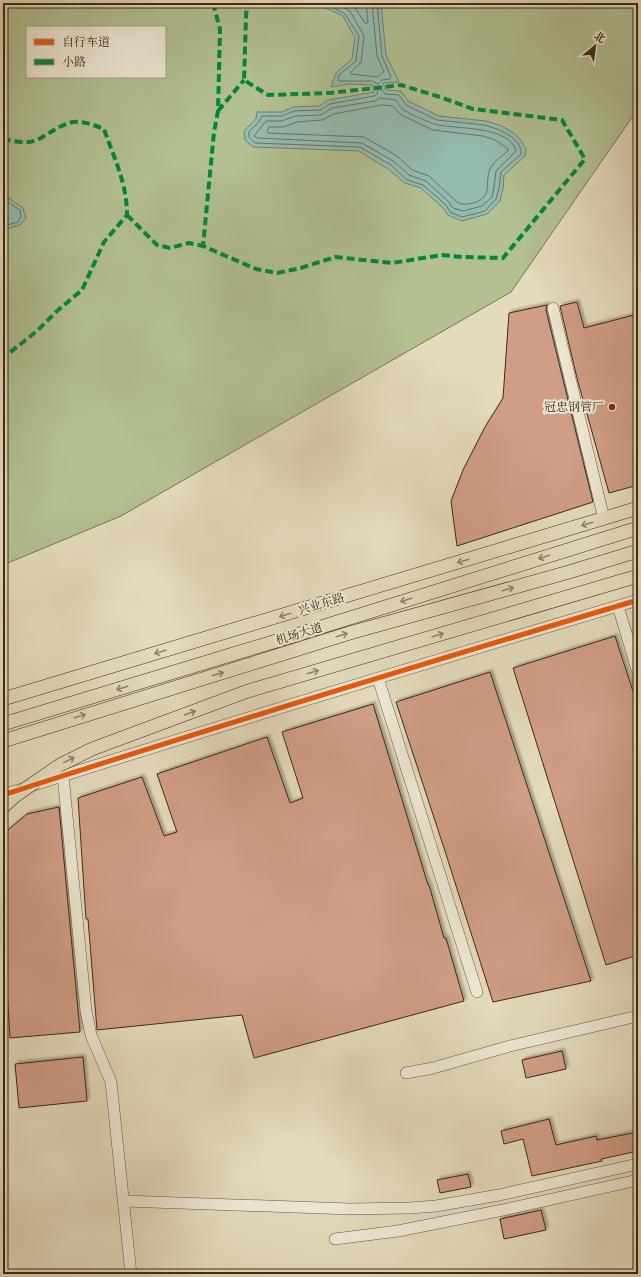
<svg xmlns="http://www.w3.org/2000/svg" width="641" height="1277" viewBox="0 0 641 1277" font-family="'IM FELL Double Pica','Noto Serif SC',serif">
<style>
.green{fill:#b2c092;stroke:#777654;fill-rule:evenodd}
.water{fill:#95bbb0;stroke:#718172}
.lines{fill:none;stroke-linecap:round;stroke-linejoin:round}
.shore{stroke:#687362;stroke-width:1}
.building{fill:#d09d86;stroke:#3c2b15;filter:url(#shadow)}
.minor-casing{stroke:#66573f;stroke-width:12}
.major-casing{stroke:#3c2b15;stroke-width:14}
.minor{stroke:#ede7d4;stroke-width:11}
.major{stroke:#e4dabd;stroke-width:13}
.major-bridge-casing{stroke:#3c2b15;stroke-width:14;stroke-linecap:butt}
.major-bridge{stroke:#e4dabd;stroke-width:13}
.quiet{stroke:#00873e;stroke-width:4;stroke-dasharray:8 4;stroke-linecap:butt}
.cycleway-casing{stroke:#ede7d4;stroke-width:8}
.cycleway{stroke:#e8590c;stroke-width:5}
.oneway{stroke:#908269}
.poi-dot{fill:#8f2418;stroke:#ede7d4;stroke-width:1.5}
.labels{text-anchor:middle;stroke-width:4;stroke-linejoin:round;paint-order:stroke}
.poi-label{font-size:12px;fill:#3c2b15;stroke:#ede7d4;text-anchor:end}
.street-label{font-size:12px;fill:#3c2b15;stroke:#ede7d4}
</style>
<defs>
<filter id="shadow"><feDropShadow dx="2.5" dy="-2.5" stdDeviation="1" flood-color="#0004"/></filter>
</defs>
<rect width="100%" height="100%" fill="#e4dabd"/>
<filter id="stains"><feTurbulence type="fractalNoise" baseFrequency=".005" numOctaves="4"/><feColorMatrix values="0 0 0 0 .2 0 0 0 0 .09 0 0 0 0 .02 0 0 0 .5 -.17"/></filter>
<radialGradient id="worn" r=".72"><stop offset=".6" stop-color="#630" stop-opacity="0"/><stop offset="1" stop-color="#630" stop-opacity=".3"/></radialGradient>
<!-- green -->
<path class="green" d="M3 3H638V103L633 116 511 292 121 516 3 565ZM27 27H165V77H27Z"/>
<!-- water -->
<path class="water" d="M315 3H381L386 55 399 82 383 83 386 90 401 91 408 101 439 116 486 121 502 126 515 134 521 140 526 149 525 156 504 175 503 189 500 201 487 214 462 221 448 215 443 208 421 188 405 183 388 169 359 151 253 147 245 140 244 131 256 119 257 112H282L293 107 319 106 328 100 374 92 372 85 349 84 331 87 336 73 352 59 355 38 343 16Z
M3 194 23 208 26 218 20 225 3 230Z"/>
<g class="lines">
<!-- shore -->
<path class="shore" d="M324 3 345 14 359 36 356 61 339 75 338 81H372L378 84 382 80 390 79 391 77 382 56 377 3
M336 3 350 11 364 36 361 62 351 72V74L377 77 384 72 377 56 372 3
M349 3 354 7 366 24 368 22 366 3
M378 89H381L385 94 399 95 406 105 437 120 485 125 500 130 512 137 518 143 521 149V154L501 172 499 188 496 199 485 211 462 217 450 212 446 205 423 185 407 180 391 165 360 147 255 143 249 137V132L259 122 262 116H282L294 111 320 110 330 104 374 96 377 94Z
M380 98 396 100C398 103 399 106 401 108 405 112 432 124 438 125 457 129 510 126 516 151L496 171 494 187 492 197 482 206 463 211 453 208 449 202 426 181 409 175 393 161 362 143 258 138 254 136 266 121H282L295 116 321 115 332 108 375 101Z
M382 105 393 106 401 115 433 130 483 136 495 140 508 149V151C502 156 493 162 490 169 484 183 494 197 473 203 467 204 464 205 458 203L429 176 412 170 397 156 364 137 268 133 267 131 269 127H283L297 122 322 120 334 114Z
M3 199 20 210 21 217 18 222 3 226"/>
</g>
<!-- building -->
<path class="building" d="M577 302 584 328 638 314V485L609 493 577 378 560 306Z
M547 305 546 310 593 502 457 546 451 501 463 470 485 427 503 398 509 313Z
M615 636 638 707V955L606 965 513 668Z
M490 672 591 981 493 1002 444 848 396 702Z
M373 704 428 885H429L444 938H446L464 1001 254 1058 242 1015 97 1030 88 919H86L78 798 142 777 164 836 177 832 157 774 267 737 290 803 303 798 282 732Z
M59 807 80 1032 10 1038 3 928V834L27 814Z
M562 1051 566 1069 526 1078 522 1060Z
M83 1057 87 1101 19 1108 15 1064Z
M549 1119 556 1145 596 1136 597 1140 638 1132V1151L601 1159 602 1161 532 1176 523 1139 504 1144 501 1131Z
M468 1174 471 1187 440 1193 437 1180Z
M541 1210 546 1230 504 1239 500 1219Z"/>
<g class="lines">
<!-- minor casing -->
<g class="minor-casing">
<path id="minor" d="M553 308 604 519
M618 606 638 673
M378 678 477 992
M63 775 86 1011 91 1035 111 1082 131 1274
M3 795C214 727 426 663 638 600
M406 1073 433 1068 510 1046 638 1016
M124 1201 350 1209 410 1208 436 1206 499 1195 638 1164
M335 1239 398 1231 498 1211 638 1180"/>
</g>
<!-- major casing -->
<g class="major-casing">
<path id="major" d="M3 699 638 508
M3 724 273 642 638 528
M3 741 353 632 569 572 638 551"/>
</g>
<!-- minor -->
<use href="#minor" class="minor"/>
<!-- major -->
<use href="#major" class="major"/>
<!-- major-bridge casing -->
<g class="major-bridge-casing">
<path id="major-bridge" d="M3 807 15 796 60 765 92 749 248 691 638 576"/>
</g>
<!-- major-bridge -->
<use href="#major-bridge" class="major-bridge"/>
<!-- quiet -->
<path class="quiet" d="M215 3 214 7 220 29 218 111 214 132 203 246 256 269 277 273 301 268 335 257 392 263 442 255 462 257 503 258 585 159 562 120 473 109 440 97 401 85 330 93 268 95 244 80 246 17 247 3
M218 111 244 80
M3 138C12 142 28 144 37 140 49 134 59 125 73 122 84 121 94 125 104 129 114 158 127 183 127 215L104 242 82 290 57 311 37 331 3 358
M127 215 157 245 170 248 189 243 203 246"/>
<!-- cycleway casing -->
<g class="cycleway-casing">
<path id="cycleway" d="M3 795C214 727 426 663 638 600"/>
</g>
<!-- cycleway -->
<use href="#cycleway" class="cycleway"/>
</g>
<!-- one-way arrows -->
<defs><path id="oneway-shaft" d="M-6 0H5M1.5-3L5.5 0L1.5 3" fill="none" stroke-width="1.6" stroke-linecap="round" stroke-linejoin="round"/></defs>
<g class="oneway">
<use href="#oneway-shaft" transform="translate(587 524) rotate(163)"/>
<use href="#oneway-shaft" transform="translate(544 557) rotate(163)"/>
<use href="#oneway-shaft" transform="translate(463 561) rotate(163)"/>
<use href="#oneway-shaft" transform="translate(508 589) rotate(-16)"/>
<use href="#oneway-shaft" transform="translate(406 600) rotate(163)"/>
<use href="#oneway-shaft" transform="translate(285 615) rotate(163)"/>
<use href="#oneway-shaft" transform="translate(342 635) rotate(-17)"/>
<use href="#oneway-shaft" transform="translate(438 635) rotate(-17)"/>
<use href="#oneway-shaft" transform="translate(160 652) rotate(163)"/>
<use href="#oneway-shaft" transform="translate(313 672) rotate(-17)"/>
<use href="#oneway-shaft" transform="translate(218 674) rotate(-17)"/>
<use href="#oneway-shaft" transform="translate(122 688) rotate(163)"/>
<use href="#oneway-shaft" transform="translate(190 713) rotate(-20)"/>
<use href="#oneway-shaft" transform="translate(80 716) rotate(-17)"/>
<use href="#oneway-shaft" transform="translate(69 760) rotate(-26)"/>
</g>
<!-- markers -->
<circle class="poi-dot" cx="612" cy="407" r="4"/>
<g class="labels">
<!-- poi labels -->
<g class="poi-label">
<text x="604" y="411">冠忠钢管厂</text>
</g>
<!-- street labels -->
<g class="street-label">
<text transform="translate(321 604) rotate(-17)" y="4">兴业东路</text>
<text transform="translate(299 634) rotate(-17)" y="4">机场大道</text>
</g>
</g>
<!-- margin -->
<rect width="641" height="1277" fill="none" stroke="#e4dabd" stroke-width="16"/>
<rect x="4" y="4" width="633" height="1269" fill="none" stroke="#3c2b15" stroke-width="2"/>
<rect x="8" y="8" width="625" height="1261" fill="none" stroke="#3c2b15"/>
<!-- legend -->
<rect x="26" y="26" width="140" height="52" fill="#ede7d4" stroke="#a69c88"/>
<rect x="34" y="39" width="20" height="6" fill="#e8590c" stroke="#a69c88"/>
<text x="62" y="46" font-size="12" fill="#3c2b15">自行车道</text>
<rect x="34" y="59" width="20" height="6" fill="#00873e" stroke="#a69c88"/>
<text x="62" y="66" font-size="12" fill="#3c2b15">小路</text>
<!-- north arrow -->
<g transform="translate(595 46) rotate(29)" stroke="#ede7d4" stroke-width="3" paint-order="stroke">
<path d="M0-3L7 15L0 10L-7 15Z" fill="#3c2b15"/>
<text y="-6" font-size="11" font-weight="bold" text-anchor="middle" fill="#3c2b15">北</text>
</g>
<rect width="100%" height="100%" filter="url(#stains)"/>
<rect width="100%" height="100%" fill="url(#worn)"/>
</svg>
